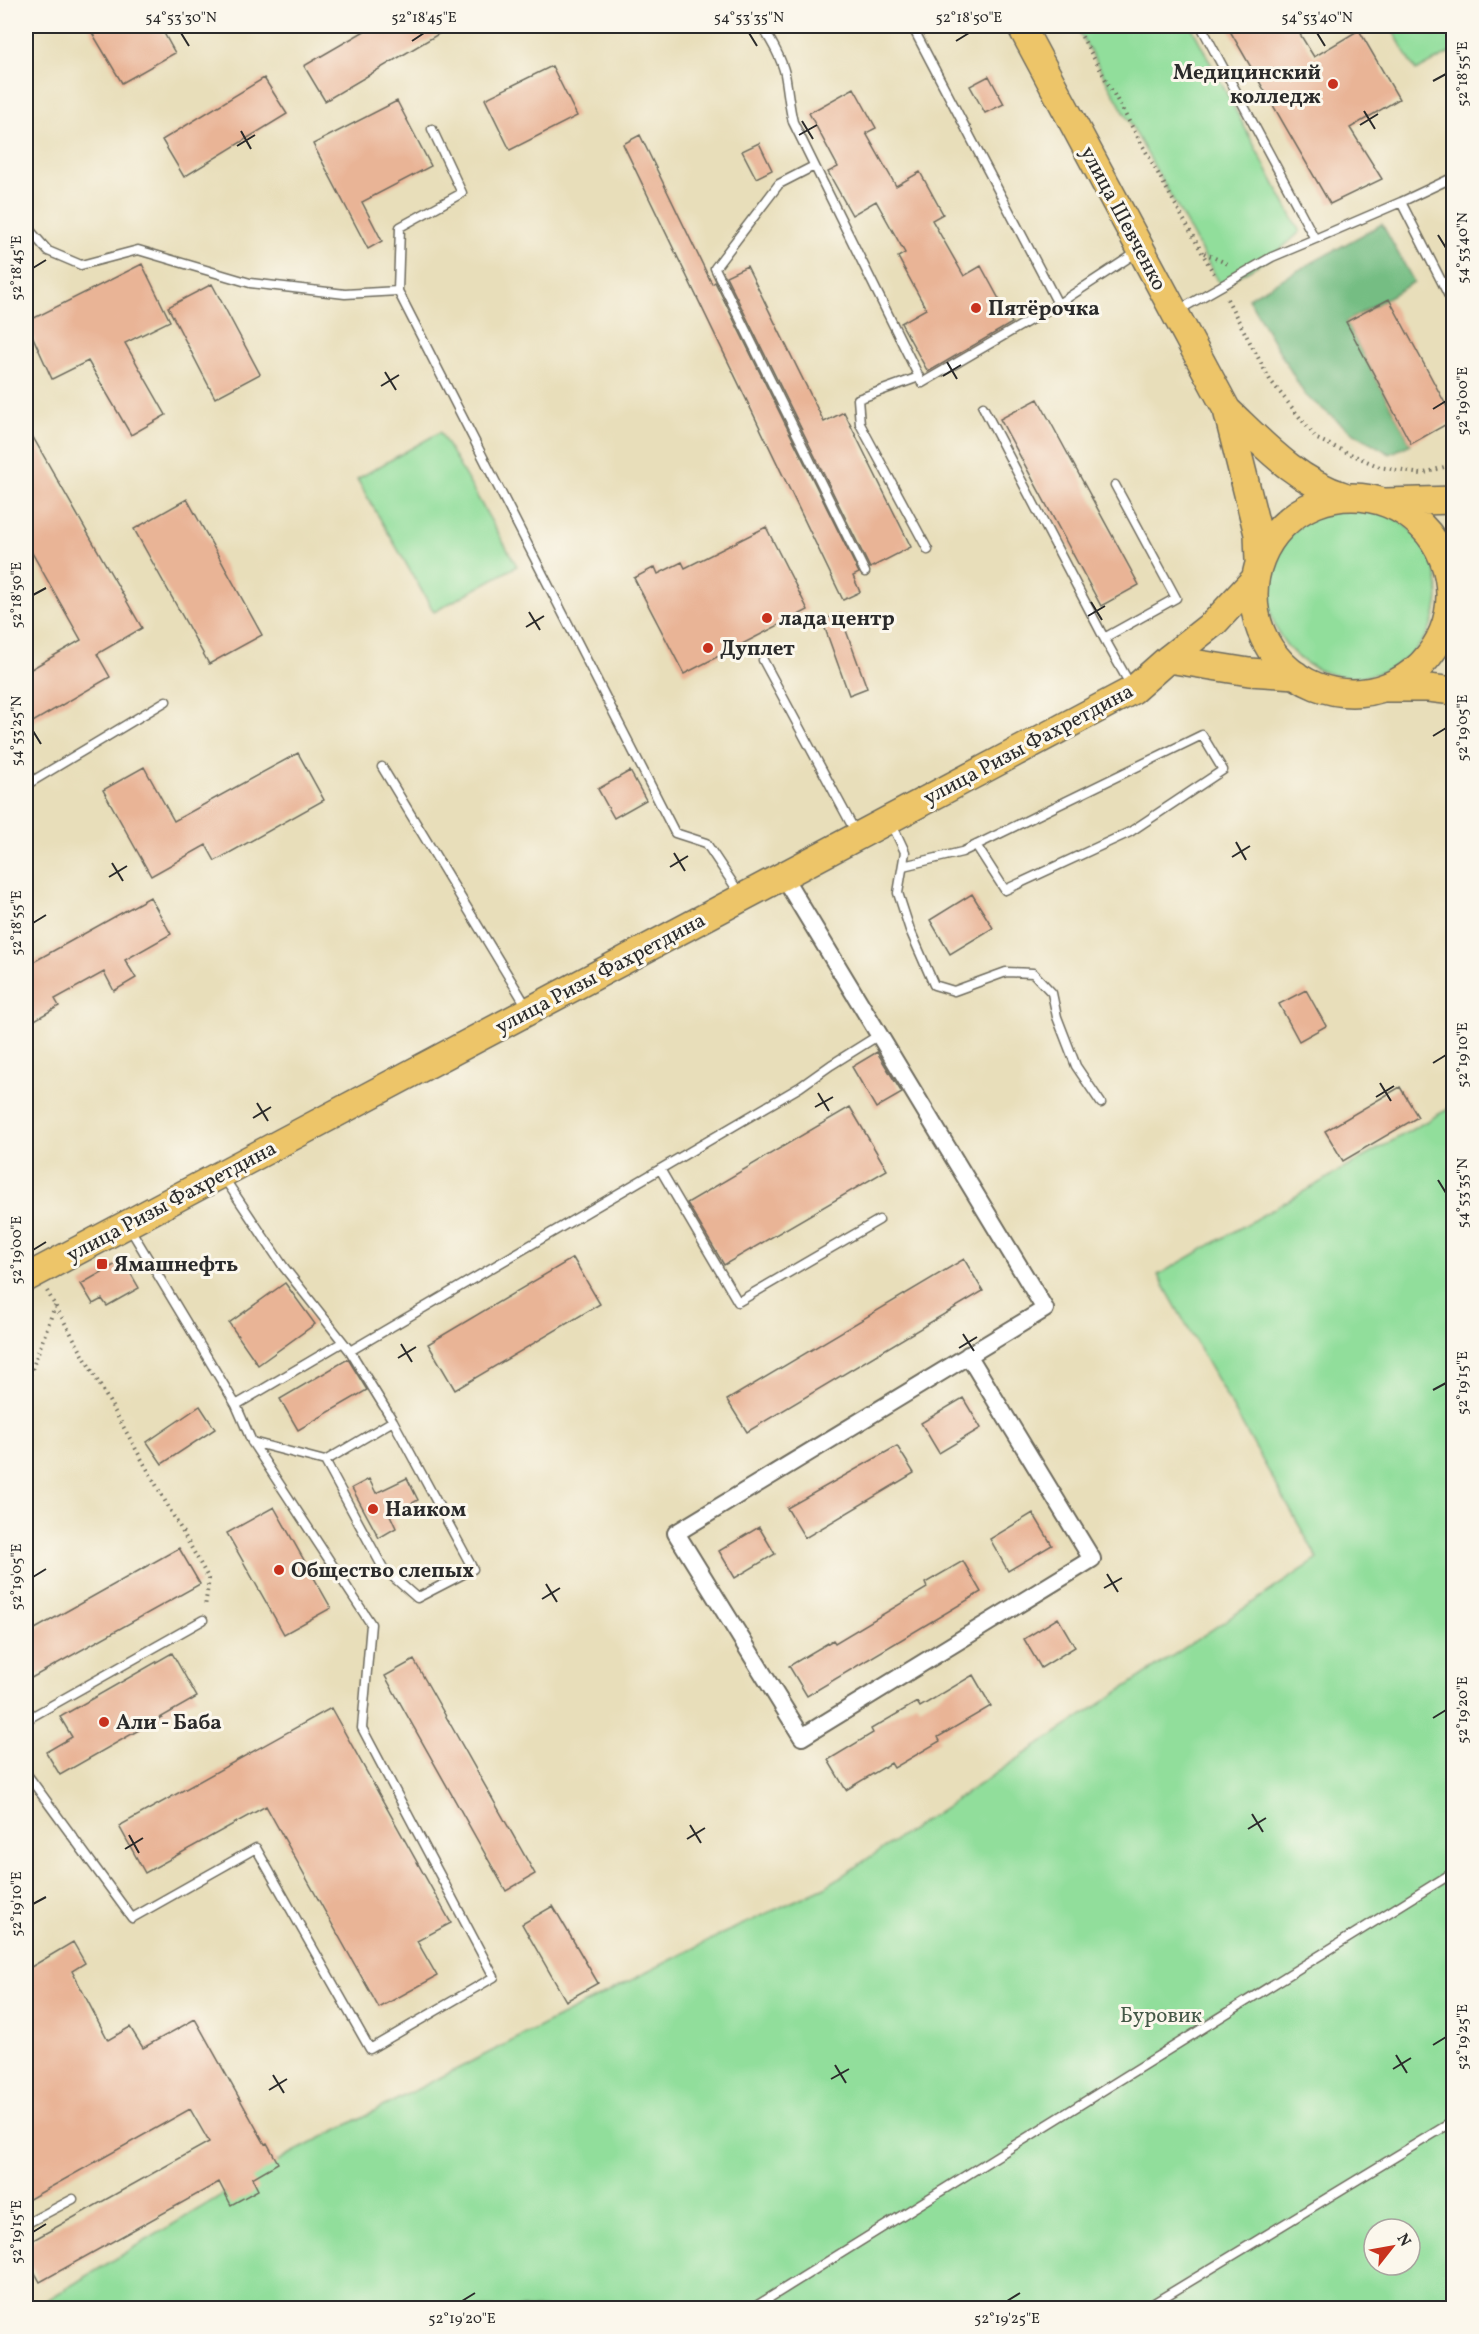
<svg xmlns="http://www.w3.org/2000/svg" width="1479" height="2334" viewBox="0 0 1479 2334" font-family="Vollkorn,serif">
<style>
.green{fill:#91de9b;stroke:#5e8463;stroke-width:1.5;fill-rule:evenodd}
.forest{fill:#74bd83;stroke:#507457;stroke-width:1.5}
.building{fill:#e9b496}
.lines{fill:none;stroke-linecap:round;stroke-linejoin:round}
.lane-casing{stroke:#6d6a5d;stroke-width:11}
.street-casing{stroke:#6d6a5d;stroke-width:20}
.primary-casing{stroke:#6d6a5d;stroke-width:30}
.path{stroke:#6d6a5d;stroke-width:4;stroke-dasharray:1.5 4.5;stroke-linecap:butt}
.lane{stroke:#fff;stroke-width:8}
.street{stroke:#fff;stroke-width:16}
.primary{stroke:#edc569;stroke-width:27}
.ticks{fill:none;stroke:#2b2b2b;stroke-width:2}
.poi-dot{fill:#c8321e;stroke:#fbf7ec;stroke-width:2}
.labels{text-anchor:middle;stroke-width:6;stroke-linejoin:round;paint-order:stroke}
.poi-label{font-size:21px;font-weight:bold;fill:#2b2b2b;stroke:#fbf7ec;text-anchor:start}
.street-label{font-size:21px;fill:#2b2b2b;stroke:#fbf7ec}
.park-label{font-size:21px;fill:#445847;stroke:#fbf7ec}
.neatline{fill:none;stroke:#2b2b2b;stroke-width:2}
.ticks-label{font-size:15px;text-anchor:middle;fill:#2b2b2b}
</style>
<rect width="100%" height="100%" fill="#fbf7ec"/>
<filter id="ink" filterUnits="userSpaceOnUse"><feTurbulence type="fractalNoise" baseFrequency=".0167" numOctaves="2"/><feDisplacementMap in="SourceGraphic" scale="12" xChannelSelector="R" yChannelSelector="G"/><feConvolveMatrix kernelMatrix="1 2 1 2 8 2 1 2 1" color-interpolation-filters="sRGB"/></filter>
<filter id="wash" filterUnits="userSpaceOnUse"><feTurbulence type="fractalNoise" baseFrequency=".008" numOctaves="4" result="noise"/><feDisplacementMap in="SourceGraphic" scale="24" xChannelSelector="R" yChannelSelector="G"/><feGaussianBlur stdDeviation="1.35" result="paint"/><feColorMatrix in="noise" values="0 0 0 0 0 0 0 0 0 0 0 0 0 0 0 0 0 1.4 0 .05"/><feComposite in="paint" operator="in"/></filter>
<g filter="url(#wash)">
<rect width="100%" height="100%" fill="#e8deba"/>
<!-- green -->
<path class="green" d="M1076 26H1191L1300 232 1272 257 1221 286Z
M1390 26H1453V51L1416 71Z
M440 432 517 566 434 612 357 479Z
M1268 592a85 85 0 1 1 170 0a85 85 0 1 1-170 0Z
M1453 1106V2308H45L42 2303 288 2155 724 1933 825 1887 1318 1559 1158 1275ZM1374 2229H1410V2265H1374Z"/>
<!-- forest -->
<path class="forest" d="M1382 224 1414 282 1346 322 1411 444 1390 454 1349 430 1305 395 1248 298Z"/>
<g id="blocks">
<!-- building -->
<path class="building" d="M88 26H160L175 53 122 83Z
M373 26H452L325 101 304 66Z
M1240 26H1295L1314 57 1359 30 1399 99 1350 128 1382 179 1330 204 1230 31Z
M552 66 577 116 510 150 485 99Z
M989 76 1004 104 985 113 970 86Z
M264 78 287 114 184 177 162 140Z
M854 88 876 128 866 133 896 186 920 172 943 214 932 220 964 276 981 266 1012 323 928 372 901 323 926 309 898 257 905 253 876 201 852 215 828 172 838 167 809 113Z
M397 101 431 166 362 202 382 241 368 249 313 144Z
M640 135 712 284 715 282 859 573 853 576 860 592 843 600 623 144Z
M759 143 772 170 756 178 742 151Z
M142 264 170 321 125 343 166 415 131 435 88 361 52 379 26 322Z
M747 266 824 422 844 412 911 547 870 568 726 276Z
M212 284 260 374 215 398 168 307Z
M1389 299 1454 420 1411 444 1346 322Z
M1038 399 1139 585 1101 606 1000 419Z
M26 425 142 628 97 654 110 677 26 726V672L81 640 26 542Z
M187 499 262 635 209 664 134 529Z
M766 527 808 610 684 674 634 578 655 567 658 574 682 562 685 568Z
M840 614 867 688 849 695 822 620Z
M298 753 324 800 215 861 206 845 151 876 103 790 144 767 174 821Z
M630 771 646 800 614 818 598 789Z
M972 894 993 928 950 954 930 920Z
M150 897 171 934 125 960 136 978 114 991 104 972 55 999 59 1006 26 1025V966Z
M1306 990 1326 1026 1299 1041 1279 1004Z
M877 1052 902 1093 876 1108 852 1067Z
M1400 1087 1418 1117 1343 1161 1325 1131Z
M850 1107 887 1170 724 1265 687 1203Z
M573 1258 600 1304 455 1390 428 1344Z
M964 1259 983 1291 747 1432 727 1400Z
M123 1260 139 1288 107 1306 102 1299 93 1304 81 1284Z
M285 1283 315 1324 258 1365 229 1323Z
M348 1359 367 1390 298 1430 280 1399Z
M963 1398 981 1428 939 1453 921 1423Z
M200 1406 215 1429 162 1464 147 1442Z
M897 1446 914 1473 805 1538 787 1508Z
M407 1478 418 1500 390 1515 396 1528 379 1538 352 1488 369 1479 376 1493Z
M274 1507 331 1608 284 1634 227 1533Z
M1033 1513 1052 1545 1008 1571 990 1539Z
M759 1527 775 1554 735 1578 719 1551Z
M179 1548 200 1584 26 1681V1634Z
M963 1561 981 1592 807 1696 789 1666 833 1640 835 1643 927 1588 925 1583Z
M1058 1618 1075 1647 1041 1668 1024 1639Z
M172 1653 197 1697 60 1775 46 1752 72 1737 60 1717Z
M414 1660 535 1874 506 1891 385 1676Z
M973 1675 991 1706 938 1737 940 1741 894 1768 891 1763 846 1790 828 1760 873 1733 871 1729 917 1702 920 1707Z
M331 1708 451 1923 417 1941 437 1976 379 2008 266 1806 145 1873 119 1826Z
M553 1906 598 1983 566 2001 522 1924Z
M73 1942 85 1963 72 1971 108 2040 130 2027 143 2048 195 2019 265 2144 267 2143 278 2163 252 2178 258 2190 231 2205 219 2182 40 2282 26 2256V2244L209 2142 190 2109 26 2201V1970Z"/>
</g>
</g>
<g filter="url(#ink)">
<use href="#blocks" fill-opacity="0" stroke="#6d6a5d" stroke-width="1.5"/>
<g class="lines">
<!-- lane casing -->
<g class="lane-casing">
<path id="lane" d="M762 26C771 41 781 57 785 74 788 90 789 106 793 122L922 383 1058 304 1139 251
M912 26 1058 304
M432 129 462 193 400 227 398 291 675 833 706 843 740 894
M814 166 779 184 715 268 865 572
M1401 202 1454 177
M26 226 48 251 81 265 138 250 250 283 345 294 398 291
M1315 239 1401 202 1450 298
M1179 310 1272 257 1315 239 1201 26
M919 377 858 399 860 424 928 550
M983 407 1104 638
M1115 485 1176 598 1104 638 1131 686
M763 660 856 833
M382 767 527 1007
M26 774 31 782 166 701
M891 822 905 852 898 893 910 930 934 985 954 991 1006 972 1033 973 1052 993 1057 1017 1076 1066 1101 1103
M903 866 962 852 1202 735 1223 770 1130 832 1005 890 976 845
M660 1169 738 1302 879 1220
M224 1178 283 1266 350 1351 393 1421 473 1569 417 1598 383 1568 325 1461
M350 1351 800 1087 831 1065 879 1035
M236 1405 343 1342
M252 1442 325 1461 393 1421
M26 1720 203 1620
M26 1773 132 1918 256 1848 370 2049 494 1977 362 1728 371 1624 252 1442 236 1405 129 1227
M26 1919 27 1921
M26 2224 73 2199
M753 2308 1454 1872
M1146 2308 1454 2121"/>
</g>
<!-- street casing -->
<g class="street-casing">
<path id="street" d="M783 876 1045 1309 676 1533 802 1737 1092 1559 968 1355"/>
</g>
<!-- primary casing -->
<g class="primary-casing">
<path id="primary" d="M1021 26 1227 410 1258 534 1259 561
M1227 410C1263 444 1296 481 1344 496
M1254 595a98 98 0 1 1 196 0a98 98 0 1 1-196 0Z
M1386 502 1454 500
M1168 659 1249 672 1296 675
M1387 688H1428L1454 691
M26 1278 1133 690 1168 659 1215 622 1255 579"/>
</g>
<!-- path -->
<path class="path" d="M1076 26 1214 274
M1204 253 1230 265
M1227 299 1270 380 1317 439 1380 467 1421 474 1454 464
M47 1291 209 1579 205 1607
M26 1386 55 1306"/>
<!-- lane -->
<use href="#lane" class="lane"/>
<!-- street -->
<use href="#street" class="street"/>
<!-- primary -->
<use href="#primary" class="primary"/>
</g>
</g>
<!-- ticks -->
<path class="ticks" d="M181 33 189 46M749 33 757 46M1317 33 1325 46M412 41 424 33M956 41 969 33M1433 81 1446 74M1364 111 1375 129M802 121 813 139M1360 125 1378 114M241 131 251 149M799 135 817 125M237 146 255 135M1438 235 1446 248M33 268 46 260M947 362 957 379M385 372 396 390M943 376 961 365M381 386 399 375M1433 409 1446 401M33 595 46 588M1091 602 1102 620M529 612 540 630M1088 616 1105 606M526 627 544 616M33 731 41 744M1433 736 1446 728M1236 842 1246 860M674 853 685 871M1232 857 1250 846M112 863 123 881M670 867 688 856M109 877 127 866M33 923 46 915M1433 1063 1446 1055M1380 1083 1391 1101M818 1093 829 1111M1376 1097 1394 1086M257 1103 268 1121M815 1107 833 1097M253 1118 271 1107M1438 1180 1446 1193M33 1250 46 1242M963 1334 974 1351M401 1344 412 1362M959 1348 977 1337M398 1358 416 1347M1433 1390 1446 1383M1107 1574 1118 1592M33 1577 46 1569M546 1584 557 1602M1104 1588 1122 1578M542 1599 560 1588M1433 1718 1446 1710M1252 1814 1263 1832M690 1825 701 1843M1248 1829 1266 1818M129 1835 139 1853M687 1839 705 1828M125 1849 143 1838M33 1904 46 1897M1433 2045 1446 2037M1396 2055 1407 2073M835 2065 846 2083M1393 2069 1411 2058M273 2075 284 2093M831 2079 849 2069M269 2090 287 2079M33 2232 46 2224M462 2301 475 2293M1007 2301 1020 2293"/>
<!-- markers -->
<g class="poi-dot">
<circle cx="1333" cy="84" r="6"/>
<circle cx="976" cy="308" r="6"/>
<circle cx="767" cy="618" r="6"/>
<circle cx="708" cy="648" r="6"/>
<rect x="96" y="1258" width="12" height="12" rx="3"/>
<circle cx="373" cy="1509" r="6"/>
<circle cx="279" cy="1570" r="6"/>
<circle cx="104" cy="1722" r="6"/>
</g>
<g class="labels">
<!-- poi labels -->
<g class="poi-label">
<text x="1321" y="79" text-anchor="end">Медицинский<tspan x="1321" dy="24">колледж</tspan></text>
<text x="988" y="315">Пятёрочка</text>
<text x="779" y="625">лада центр</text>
<text x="720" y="655">Дуплет</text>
<text x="114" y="1271">Ямашнефть</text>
<text x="385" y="1516">Наиком</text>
<text x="291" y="1577">Общество слепых</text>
<text x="116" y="1729">Али - Баба</text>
</g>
<!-- street labels -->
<g class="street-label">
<text transform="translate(1124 218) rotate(62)" y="7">улица Шевченко</text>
<text transform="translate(1028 744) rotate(-28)" y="7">улица Ризы Фахретдина</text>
<text transform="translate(600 973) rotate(-28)" y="7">улица Ризы Фахретдина</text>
<text transform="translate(171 1201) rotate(-28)" y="7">улица Ризы Фахретдина</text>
</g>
<!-- park labels -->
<g class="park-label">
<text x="1161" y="2022">Буровик</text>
</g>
</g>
<!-- margin -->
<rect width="1479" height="2334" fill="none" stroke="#fbf7ec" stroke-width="66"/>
<!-- north arrow -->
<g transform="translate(1392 2247) rotate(59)"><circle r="28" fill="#fbf7ec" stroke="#a8a59f" stroke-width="1.5"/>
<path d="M0-4.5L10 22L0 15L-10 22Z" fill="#c8321e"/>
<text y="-9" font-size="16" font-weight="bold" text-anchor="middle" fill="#2b2b2b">N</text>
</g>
<rect x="33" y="33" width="1413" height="2268" class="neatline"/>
<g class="ticks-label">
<text x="181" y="22">54°53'30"N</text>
<text x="424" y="22">52°18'45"E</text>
<text x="749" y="22">54°53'35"N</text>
<text x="969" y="22">52°18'50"E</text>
<text x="1317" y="22">54°53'40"N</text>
<text transform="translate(1462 74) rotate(-90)" y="5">52°18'55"E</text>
<text transform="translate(1462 248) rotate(-90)" y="5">54°53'40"N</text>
<text transform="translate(16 268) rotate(-90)" y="5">52°18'45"E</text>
<text transform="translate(1462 401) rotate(-90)" y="5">52°19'00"E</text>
<text transform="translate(16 595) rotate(-90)" y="5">52°18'50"E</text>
<text transform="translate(1462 728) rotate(-90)" y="5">52°19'05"E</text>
<text transform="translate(16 731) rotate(-90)" y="5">54°53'25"N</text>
<text transform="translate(16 923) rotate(-90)" y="5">52°18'55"E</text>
<text transform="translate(1462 1055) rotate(-90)" y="5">52°19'10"E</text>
<text transform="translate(1462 1193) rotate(-90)" y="5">54°53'35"N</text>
<text transform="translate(16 1250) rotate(-90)" y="5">52°19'00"E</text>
<text transform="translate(1462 1383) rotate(-90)" y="5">52°19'15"E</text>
<text transform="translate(16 1577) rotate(-90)" y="5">52°19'05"E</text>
<text transform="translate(1462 1710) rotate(-90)" y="5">52°19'20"E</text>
<text transform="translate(16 1904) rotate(-90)" y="5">52°19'10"E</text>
<text transform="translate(1462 2037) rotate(-90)" y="5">52°19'25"E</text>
<text transform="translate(16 2232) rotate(-90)" y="5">52°19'15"E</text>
<text x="462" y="2323">52°19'20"E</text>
<text x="1007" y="2323">52°19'25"E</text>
</g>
</svg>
